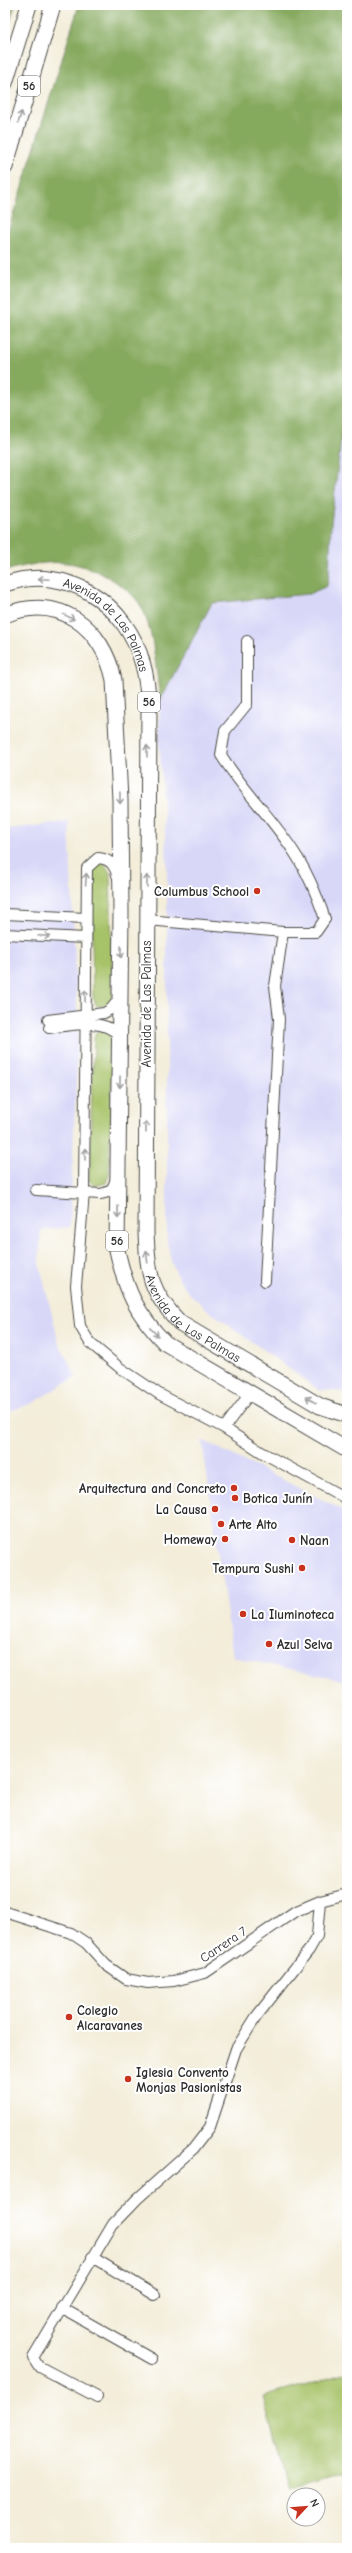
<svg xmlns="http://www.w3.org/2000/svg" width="352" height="2553" viewBox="0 0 352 2553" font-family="'Comic Neue',sans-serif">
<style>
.built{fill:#d8d7f8}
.green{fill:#a7c369;stroke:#69774a}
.forest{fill:#85a95d;stroke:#586a44}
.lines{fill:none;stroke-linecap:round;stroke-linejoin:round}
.street-casing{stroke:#494845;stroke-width:12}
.primary-casing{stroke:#494845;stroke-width:17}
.street{stroke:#fff;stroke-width:10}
.primary{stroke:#fff;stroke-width:15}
.oneway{stroke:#a0a0a0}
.poi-dot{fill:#c8321e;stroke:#fff;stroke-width:1.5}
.labels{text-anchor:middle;stroke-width:4;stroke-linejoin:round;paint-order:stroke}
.shield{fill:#fff;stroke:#6b6b6b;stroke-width:1}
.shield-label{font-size:12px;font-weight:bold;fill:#2b2b2b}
.street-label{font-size:13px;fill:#2b2b2b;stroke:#fff}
.poi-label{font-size:13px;font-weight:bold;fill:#2b2b2b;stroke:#fff;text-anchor:start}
</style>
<rect width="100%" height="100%" fill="#fff"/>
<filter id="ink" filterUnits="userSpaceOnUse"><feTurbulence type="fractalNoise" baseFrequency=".025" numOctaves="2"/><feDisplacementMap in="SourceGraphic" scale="8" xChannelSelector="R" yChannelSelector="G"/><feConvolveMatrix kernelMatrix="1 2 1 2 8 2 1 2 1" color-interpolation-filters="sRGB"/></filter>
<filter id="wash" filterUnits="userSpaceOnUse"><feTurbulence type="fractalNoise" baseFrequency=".012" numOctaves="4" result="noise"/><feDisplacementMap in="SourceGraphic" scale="16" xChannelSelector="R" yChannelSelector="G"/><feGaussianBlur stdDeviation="0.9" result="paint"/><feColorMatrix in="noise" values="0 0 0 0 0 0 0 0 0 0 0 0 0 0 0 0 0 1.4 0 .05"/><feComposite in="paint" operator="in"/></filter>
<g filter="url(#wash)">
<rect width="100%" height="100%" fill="#f3edd9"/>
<!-- built -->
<path class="built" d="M347 415V1392L319 1390 209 1311 191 1295 179 1280 171 1261 167 1241V862L159 741 160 700 212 603 309 594 327 586 329 575 331 524 343 423Z
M69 822 78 1033 70 1227 41 1230 39 1262 59 1343 76 1376 33 1403 10 1411 5 1406V829Z
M202 1440 347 1512V1681L233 1657Z"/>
<!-- green -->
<path class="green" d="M97 863H104L110 873 113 995 110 1003 99 1006 96 1005 93 997 91 872Z
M103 1030 110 1033 113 1041 109 1175 106 1183 95 1186 89 1181V1177L94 1039 96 1032Z
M347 2373V2470L288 2487 263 2397Z"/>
<!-- forest -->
<path class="forest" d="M5 5H15L5 38Z
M79 5H347V415L343 423 331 524 329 575 327 586 309 594 212 603 160 700C156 671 155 638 143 610 133 587 93 566 68 563 47 561 25 565 5 571V241Z"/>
</g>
<g filter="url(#ink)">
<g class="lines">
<!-- street casing -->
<g class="street-casing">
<path id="street" d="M247 641V704L225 731 221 755C243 790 272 818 294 852 308 873 317 895 325 919L316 932H283
M118 878C115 866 111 859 98 858L87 868 84 1193 76 1286 80 1326 90 1343 120 1368 159 1394 224 1428 251 1392
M5 914 85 918
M147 920 283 932 275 986 279 1019 265 1281
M5 934 85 938
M48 1020 104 1013 111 1009 120 998
M49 1028C71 1025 106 1017 120 1037
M36 1190 100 1194C110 1193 113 1188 116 1179
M224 1428 263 1453 347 1499
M5 1912 71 1933 86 1943 106 1965 126 1979 148 1983 174 1981 205 1973 294 1912 320 1901 347 1894
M92 2257 155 2295
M62 2308 152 2359
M97 2397 38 2366 33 2358 113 2224 137 2199 193 2149 210 2127 236 2049 256 2017 309 1950 317 1936 320 1901"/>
</g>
<!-- primary casing -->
<g class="primary-casing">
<g id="primary">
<path d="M5 83 29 5"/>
<path d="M5 167 53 5"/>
<path id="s1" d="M5 584C67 563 127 603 143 665 147 679 148 693 149 707L146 1233C148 1275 150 1292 180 1323L320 1406 347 1415"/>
<path d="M5 615C59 593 103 627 114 680L120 800 121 913 117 1250C126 1291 136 1313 165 1343L347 1450"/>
</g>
</g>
<!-- street -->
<use href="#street" class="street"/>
<!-- primary -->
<use href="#primary" class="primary"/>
</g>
<!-- one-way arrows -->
<defs><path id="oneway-shaft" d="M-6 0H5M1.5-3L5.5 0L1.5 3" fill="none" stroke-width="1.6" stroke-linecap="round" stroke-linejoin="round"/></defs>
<g class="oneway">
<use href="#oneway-shaft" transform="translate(20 117) rotate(-73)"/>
<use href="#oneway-shaft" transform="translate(44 579) rotate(-177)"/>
<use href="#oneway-shaft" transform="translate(69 617) rotate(26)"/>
<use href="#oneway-shaft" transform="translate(147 751) rotate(-90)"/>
<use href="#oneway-shaft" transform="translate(120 798) rotate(89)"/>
<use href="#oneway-shaft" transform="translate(86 879) rotate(-86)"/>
<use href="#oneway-shaft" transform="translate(147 881) rotate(-90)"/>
<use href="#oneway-shaft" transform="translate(44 936) rotate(3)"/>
<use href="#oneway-shaft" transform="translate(121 952) rotate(91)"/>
<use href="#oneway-shaft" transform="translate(85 996) rotate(-90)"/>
<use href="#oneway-shaft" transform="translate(120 1082) rotate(91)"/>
<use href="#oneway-shaft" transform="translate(146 1127) rotate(-90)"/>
<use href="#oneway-shaft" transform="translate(85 1154) rotate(-90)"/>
<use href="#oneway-shaft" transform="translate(118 1212) rotate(91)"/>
<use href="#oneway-shaft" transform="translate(147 1257) rotate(-97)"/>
<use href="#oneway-shaft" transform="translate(154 1332) rotate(45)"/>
<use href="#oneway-shaft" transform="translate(311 1400) rotate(-149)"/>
</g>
</g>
<!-- markers -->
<g class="poi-dot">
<circle cx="257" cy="891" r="4"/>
<circle cx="234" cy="1488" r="4"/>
<circle cx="235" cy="1498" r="4"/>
<circle cx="215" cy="1509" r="4"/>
<circle cx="221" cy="1524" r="4"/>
<circle cx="225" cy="1539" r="4"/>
<circle cx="292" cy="1540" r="4"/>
<circle cx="302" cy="1568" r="4"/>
<circle cx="243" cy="1614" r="4"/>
<circle cx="269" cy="1644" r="4"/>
<circle cx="69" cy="2017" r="4"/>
<circle cx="128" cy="2079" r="4"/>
</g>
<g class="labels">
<!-- shield labels -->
<g class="shield">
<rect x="18" y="76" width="22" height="20" rx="3"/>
<rect x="138" y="692" width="22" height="20" rx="3"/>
<rect x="106" y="1231" width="22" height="20" rx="3"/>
</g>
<g class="shield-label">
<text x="29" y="90">56</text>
<text x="149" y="706">56</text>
<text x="117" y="1245">56</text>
</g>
<!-- street labels -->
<g class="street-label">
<text dy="5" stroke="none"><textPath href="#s1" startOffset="123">Avenida de Las Palmas</textPath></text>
<text transform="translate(146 1004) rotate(-90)" y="5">Avenida de Las Palmas</text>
<text dy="5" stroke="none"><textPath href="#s1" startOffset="854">Avenida de Las Palmas</textPath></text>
<text transform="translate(223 1944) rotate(-34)" y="5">Carrera 7</text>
</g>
<!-- poi labels -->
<g class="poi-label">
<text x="249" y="896" text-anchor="end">Columbus School</text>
<text x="226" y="1493" text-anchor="end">Arquitectura and Concreto</text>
<text x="243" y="1503">Botica Junín</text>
<text x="207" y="1514" text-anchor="end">La Causa</text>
<text x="229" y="1529">Arte Alto</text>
<text x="217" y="1544" text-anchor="end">Homeway</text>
<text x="300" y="1545">Naan</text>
<text x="294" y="1573" text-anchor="end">Tempura Sushi</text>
<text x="251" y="1619">La Iluminoteca</text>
<text x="277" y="1649">Azul Selva</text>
<text x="77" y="2015">Colegio<tspan x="77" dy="15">Alcaravanes</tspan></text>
<text x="136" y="2077">Iglesia Convento<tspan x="136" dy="15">Monjas Pasionistas</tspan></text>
</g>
</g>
<!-- margin -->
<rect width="352" height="2553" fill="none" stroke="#fff" stroke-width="20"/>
<!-- north arrow -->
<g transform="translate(306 2507) rotate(64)"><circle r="19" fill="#ffffff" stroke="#aaaaaa"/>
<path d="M0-3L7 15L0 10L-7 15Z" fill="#c8321e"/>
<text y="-6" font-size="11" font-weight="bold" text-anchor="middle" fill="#2b2b2b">N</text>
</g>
</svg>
